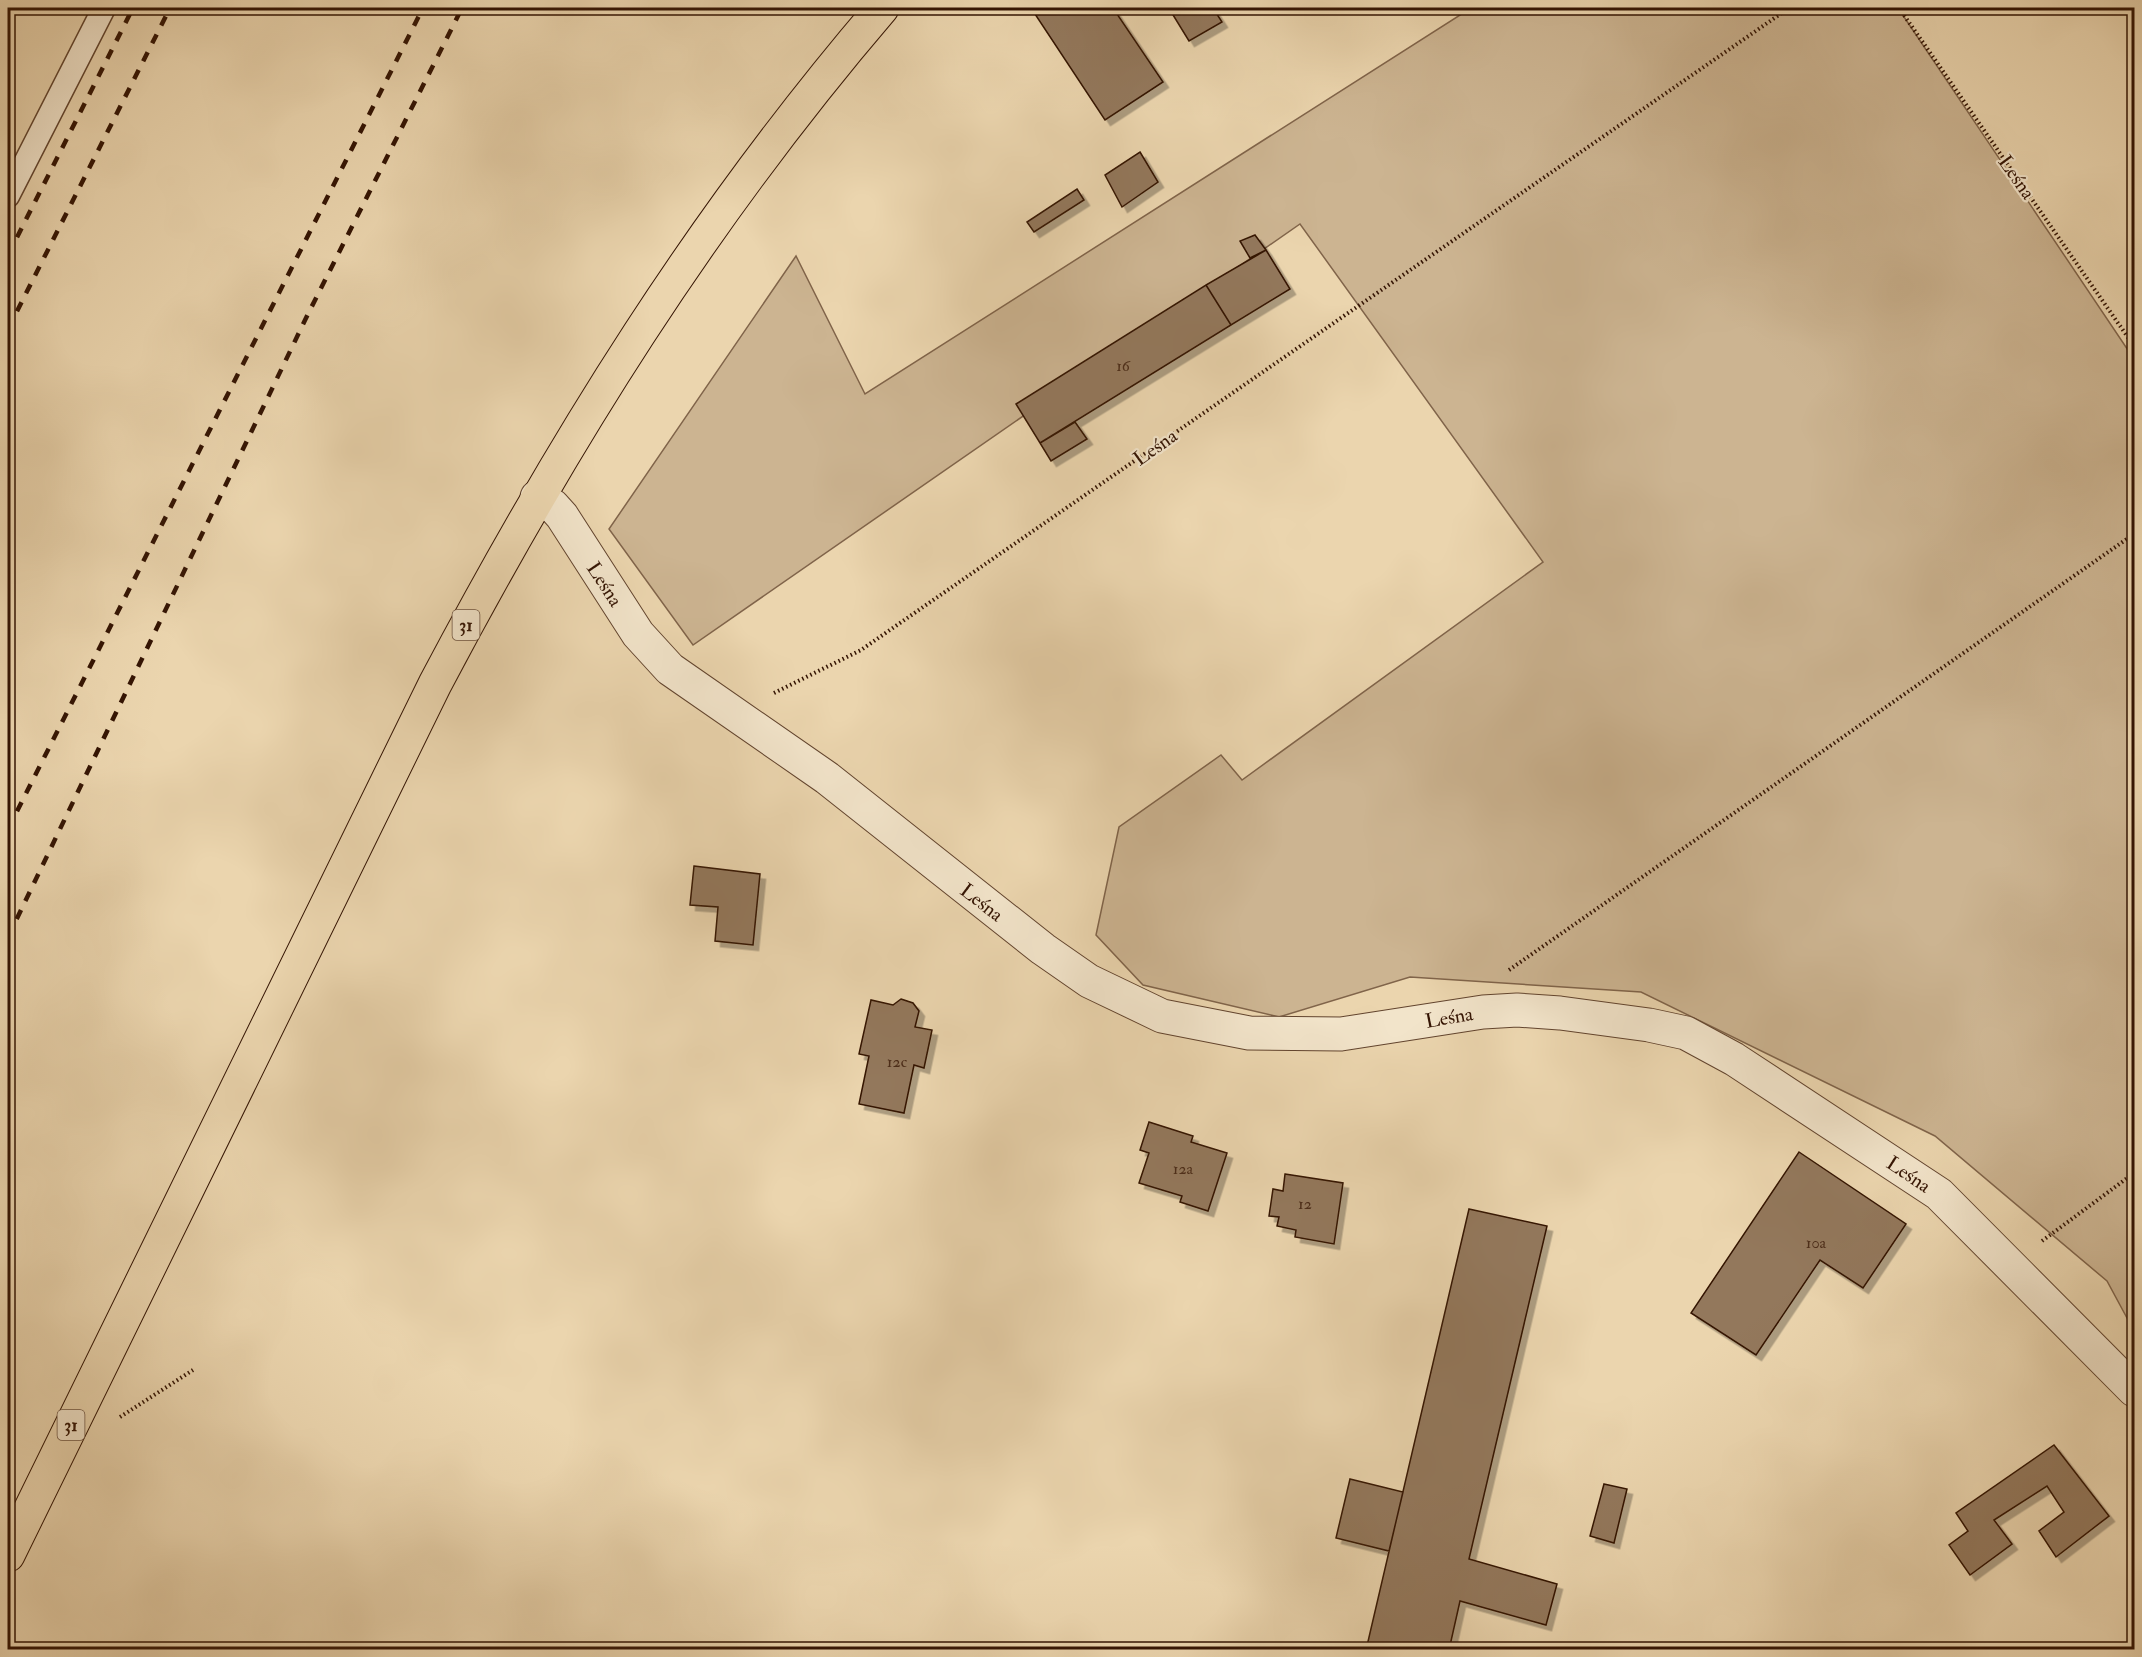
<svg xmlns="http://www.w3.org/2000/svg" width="2142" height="1657" viewBox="0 0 2142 1657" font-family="'IM FELL Double Pica',serif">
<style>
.green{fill:#ccb491;stroke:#80644a;stroke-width:1.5}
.building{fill:#93785c;stroke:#341403;stroke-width:1.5;filter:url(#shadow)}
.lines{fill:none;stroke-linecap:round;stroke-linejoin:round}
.lane-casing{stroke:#62442e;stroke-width:25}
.street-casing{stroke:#62442e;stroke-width:35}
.primary-casing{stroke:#341403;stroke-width:35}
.path{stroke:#341403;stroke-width:4;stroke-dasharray:1.5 3;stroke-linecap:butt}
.lane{stroke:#f2e4ca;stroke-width:22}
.street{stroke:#f2e4ca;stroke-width:33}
.primary{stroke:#ebd5ae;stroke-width:33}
.rail{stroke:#341403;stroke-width:4.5;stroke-dasharray:10 10;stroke-linecap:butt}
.labels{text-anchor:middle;stroke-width:4.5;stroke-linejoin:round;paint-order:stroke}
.number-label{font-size:16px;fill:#4c2d19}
.shield{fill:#f2e4ca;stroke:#6d523f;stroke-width:1.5}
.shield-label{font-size:18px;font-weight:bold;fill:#341403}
.street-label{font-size:20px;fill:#341403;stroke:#f2e4ca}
</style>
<defs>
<filter id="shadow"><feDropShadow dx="5.5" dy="5.5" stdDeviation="0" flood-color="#0004"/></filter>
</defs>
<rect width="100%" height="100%" fill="#ebd5ae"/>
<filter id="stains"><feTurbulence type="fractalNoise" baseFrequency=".00333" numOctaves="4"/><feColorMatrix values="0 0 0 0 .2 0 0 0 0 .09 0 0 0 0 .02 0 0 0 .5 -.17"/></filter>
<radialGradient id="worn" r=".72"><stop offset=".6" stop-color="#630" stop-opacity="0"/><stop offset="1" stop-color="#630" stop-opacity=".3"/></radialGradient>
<!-- green -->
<path class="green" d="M1471 8H1898L2134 359V1331L2107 1281 1935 1136 1641 992 1410 977 1279 1017 1143 985 1096 935 1119 827 1221 755 1242 780 1543 562 1300 224 693 645 609 529 796 256 865 394Z"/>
<!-- building -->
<path class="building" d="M1031 8H1113L1163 82 1105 120Z
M1174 8H1213L1222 22 1189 41 1170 10Z
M1140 152 1158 182 1122 207 1105 175Z
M1077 189 1084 200 1034 232 1027 222Z
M1255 235 1266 250 1250 258 1240 241Z
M1266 250 1290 289 1231 325 1206 285Z
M1206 285 1231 325 1040 443 1016 404Z
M1075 422 1087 439 1051 461 1040 443Z
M694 866 760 874 753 945 715 941 718 907 690 905Z
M901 999 913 1003 919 1011 915 1027 932 1030 924 1068 914 1065 904 1113 859 1104 869 1056 859 1054 871 1000 893 1005Z
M1149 1122 1193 1136 1191 1142 1227 1153 1208 1211 1180 1202 1182 1196 1139 1183 1149 1153 1140 1150Z
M1799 1152 1906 1224 1863 1288 1820 1260 1756 1355 1691 1313Z
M1285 1174 1343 1183 1334 1244 1295 1237 1296 1230 1277 1226 1279 1217 1269 1216 1273 1189 1283 1191Z
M1469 1209 1547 1226 1469 1559 1557 1584 1546 1625 1460 1601 1449 1650H1366Z
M2054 1445 2109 1516 2056 1557 2039 1531 2064 1512 2047 1486 1994 1520 2012 1544 1970 1575 1949 1545 1968 1531 1956 1513Z
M1350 1479 1403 1492 1389 1551 1336 1538Z
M1604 1484 1627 1489 1614 1543 1590 1536Z"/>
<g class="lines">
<!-- lane casing -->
<g class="lane-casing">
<path id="lane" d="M8 196 104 8"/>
</g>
<!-- street casing -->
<g class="street-casing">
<path id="street" d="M537 497 553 506 562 516 638 634 670 669 827 778 1043 949 1089 981 1162 1016 1249 1033 1341 1034 1483 1012 1517 1010 1560 1013 1649 1025 1686 1033 1734 1059 1939 1194 2134 1390"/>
</g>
<!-- primary casing -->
<g class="primary-casing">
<path id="primary" d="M8 1555 435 684C564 440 702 218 882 8"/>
</g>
<!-- path -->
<path class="path" d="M1899 8 2134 346
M774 693 861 650 1789 8
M1509 970 2134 534
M2042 1241 2134 1173
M120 1417 193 1370"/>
<!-- lane -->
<use href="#lane" class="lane"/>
<!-- street -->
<use href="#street" class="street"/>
<!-- primary -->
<use href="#primary" class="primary"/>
<!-- rail -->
<path class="rail" d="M8 255 133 8
M8 329 170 8
M8 829 423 8
M8 937 308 314 462 8"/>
</g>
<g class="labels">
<!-- number labels -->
<g class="number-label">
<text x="1123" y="371">16</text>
<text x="897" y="1067">12c</text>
<text x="1183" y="1174">12a</text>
<text x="1305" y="1209">12</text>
<text x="1816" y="1248">10a</text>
</g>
<!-- shield labels -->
<g class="shield">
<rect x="452.5" y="610" width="27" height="30" rx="4.5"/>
<rect x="57.5" y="1410" width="27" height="30" rx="4.5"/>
</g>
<g class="shield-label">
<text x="466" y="631">31</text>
<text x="71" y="1431">31</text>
</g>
<!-- street labels -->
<g class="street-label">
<text transform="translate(2017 177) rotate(55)" y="7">Leśna</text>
<text transform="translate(1155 447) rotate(-35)" y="7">Leśna</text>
<text transform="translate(605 584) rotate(57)" y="7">Leśna</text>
<text transform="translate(982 902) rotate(38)" y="7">Leśna</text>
<text transform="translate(1449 1017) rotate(-10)" y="7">Leśna</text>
<text transform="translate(1909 1174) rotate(34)" y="7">Leśna</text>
</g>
</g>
<!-- margin -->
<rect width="2142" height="1657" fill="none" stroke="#ebd5ae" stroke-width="30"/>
<rect x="9" y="9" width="2124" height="1639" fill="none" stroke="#341403" stroke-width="3"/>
<rect x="15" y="15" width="2112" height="1627" fill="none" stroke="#341403" stroke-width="1.5"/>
<rect width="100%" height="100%" filter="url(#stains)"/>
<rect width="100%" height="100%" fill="url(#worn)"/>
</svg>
